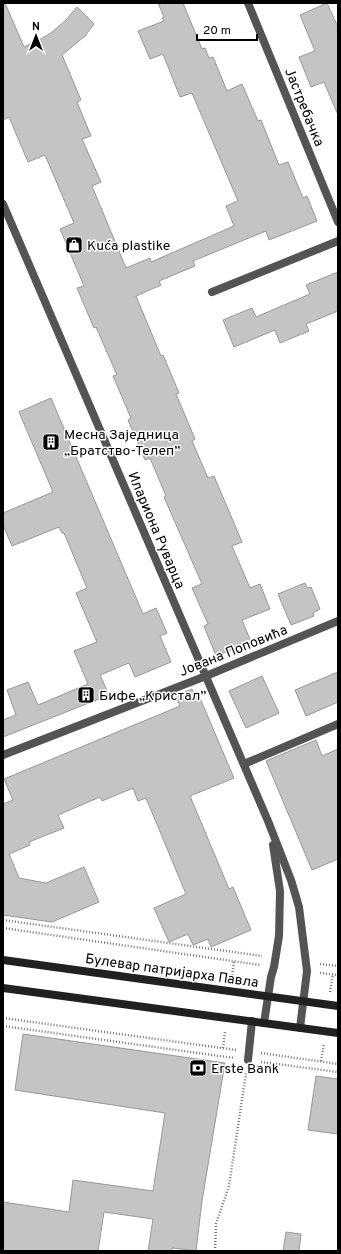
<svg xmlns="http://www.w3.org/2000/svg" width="341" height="1254" viewBox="0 0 341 1254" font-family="Overpass,sans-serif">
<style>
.building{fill:#c4c4c4;stroke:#989898}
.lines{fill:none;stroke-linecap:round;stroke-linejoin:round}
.path{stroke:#767676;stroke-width:2.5;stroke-dasharray:1 2;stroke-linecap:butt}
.lane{stroke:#545454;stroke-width:8}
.street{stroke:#545454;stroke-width:8}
.secondary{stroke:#212121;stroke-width:8}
.labels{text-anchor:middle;stroke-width:3;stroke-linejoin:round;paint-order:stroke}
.street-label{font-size:14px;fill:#000;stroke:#fff}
.poi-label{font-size:14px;fill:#000;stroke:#fff;text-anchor:start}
</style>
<rect width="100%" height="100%" fill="#fff"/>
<!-- building -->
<path class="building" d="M3 3H5L24 47 39 40 51 33 66 20 77 7 94 24 85 36 62 55 81 100 77 102 91 136 82 139 101 182 92 186 126 268 150 258 151 262 234 226 226 206 238 201 192 93 180 97 163 54 150 59 138 31 164 21 162 18 164 17 158 3H183L202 49 205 48 209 58 213 57 227 91 242 84 258 121 261 120 279 165 288 162 303 198 307 196 317 221 269 240 266 231 193 261 195 266 159 281 161 285 136 296 161 356 163 355 179 393 176 394 195 439 192 441 208 478 214 476 242 542 232 546 250 588 260 584 270 609 242 620 251 642 216 656 204 626 208 624 192 588 202 584 164 497 166 496 150 458 145 460 128 420 131 418 113 376 117 375 96 327 94 328 77 288 84 286 60 229 74 223 45 155 28 162 9 117 3 120Z
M327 3 338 27V115L324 82 311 87 299 57 315 51 300 15Z
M338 272V311L306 324 309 331 280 343 275 330 234 347 223 320 252 308 256 317 310 294 306 285Z
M51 398 143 614 156 608 167 633 160 636 171 662 135 677 129 663 100 675 109 695 3 737V720L16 715 7 690 28 682 38 705 88 684 74 651 97 642 76 593 87 588 64 533H62L59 527 12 546 3 525V513L53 492 19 412Z
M305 583 307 588 311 587 320 609 313 613 314 616 291 625 278 594Z
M338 672V702L306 716 295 690Z
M262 676 279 713 246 728 229 691Z
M192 689 197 699 200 698 234 778 190 796 229 889 233 887 251 930 211 947 208 939 193 945 188 934 169 942 154 908 186 894 146 798 138 801 133 788 102 801 100 797 58 815 64 828 29 842 30 845 9 854 19 878 46 883 84 867 99 902 52 922 3 915V804L13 800 4 779 180 706 176 696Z
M316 740 322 756 338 749V859L312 870 266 761Z
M23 1034 225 1063 202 1201 196 1251 172 1248V1251H148L153 1219 104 1212 98 1251H3V1202L69 1212 73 1180 153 1191 165 1113 15 1090Z
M316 1076 338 1079V1134L308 1130Z
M286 1232 301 1234 299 1251H283Z"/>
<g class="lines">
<!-- path -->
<path class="path" d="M3 920 262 956
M3 928 260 965
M320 964 338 966
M320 973 338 975
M232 978 234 961
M330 992 333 974
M3 1018 236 1050
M3 1026 234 1058
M223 1048 225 1031
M261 1053 338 1064
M321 1061 324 1044
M261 1062 338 1072
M215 1251 216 1224 229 1186 246 1073"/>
<!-- lane -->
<path class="lane" d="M212 292 338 241
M244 764 338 724
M248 1060 252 1021"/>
<!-- street -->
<path class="street" d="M248 3 338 222
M3 204 268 821 291 880 299 907 307 971 300 1028
M3 755 206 676 338 621
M264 1023 271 977 274 967 279 936 280 891 273 845"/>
<!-- secondary -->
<path class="secondary" d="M3 960 338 1006
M3 988 338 1033"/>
</g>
<!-- icons -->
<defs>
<g id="shop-square" transform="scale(0.9)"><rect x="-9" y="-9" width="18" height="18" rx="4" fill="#000" stroke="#fff"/><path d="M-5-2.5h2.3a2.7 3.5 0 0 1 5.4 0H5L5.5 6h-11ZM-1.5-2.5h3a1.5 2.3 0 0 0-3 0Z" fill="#fff"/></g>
<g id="building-square" transform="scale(0.9)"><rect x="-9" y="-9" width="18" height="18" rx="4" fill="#000" stroke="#fff"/><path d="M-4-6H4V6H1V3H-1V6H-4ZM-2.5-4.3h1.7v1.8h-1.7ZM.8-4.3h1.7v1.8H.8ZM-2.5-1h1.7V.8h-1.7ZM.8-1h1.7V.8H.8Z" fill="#fff"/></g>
<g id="bank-square" transform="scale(0.9)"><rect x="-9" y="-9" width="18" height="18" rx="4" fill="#000" stroke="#fff"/><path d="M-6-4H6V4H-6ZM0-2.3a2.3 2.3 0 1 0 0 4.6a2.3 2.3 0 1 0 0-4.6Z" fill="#fff"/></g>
</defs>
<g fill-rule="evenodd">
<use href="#shop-square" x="74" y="245"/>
<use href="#building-square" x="51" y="442"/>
<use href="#building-square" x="86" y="695"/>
<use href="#bank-square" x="198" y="1068"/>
</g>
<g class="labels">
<!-- street labels -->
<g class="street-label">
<text transform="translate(305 107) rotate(68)" y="5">Јастребачка</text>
<text transform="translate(157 530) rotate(67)" y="5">Илариона Руварца</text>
<text transform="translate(233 650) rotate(-22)" y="5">Јована Поповића</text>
<text transform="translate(172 970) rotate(8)" y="5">Булевар патријарха Павла</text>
</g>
<!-- poi labels -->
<g class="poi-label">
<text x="87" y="250">Kuća plastike</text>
<text x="64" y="439">Месна Заједница<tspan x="64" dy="16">„Братство-Телеп”</tspan></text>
<text x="99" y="700">Бифе „Кристал”</text>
<text x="211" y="1073">Erste Bank</text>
</g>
</g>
<!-- border -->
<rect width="341" height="1254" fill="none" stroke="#000000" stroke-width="8"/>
<!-- north arrow -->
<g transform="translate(36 36)" stroke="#ffffff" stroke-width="3" paint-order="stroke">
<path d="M0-3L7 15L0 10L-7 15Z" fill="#000000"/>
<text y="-6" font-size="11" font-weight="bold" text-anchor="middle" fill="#000000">N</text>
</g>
<!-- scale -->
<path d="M197 34v6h60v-6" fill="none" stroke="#000000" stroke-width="2"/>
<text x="203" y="34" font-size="12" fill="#000000" stroke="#ffffff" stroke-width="3" paint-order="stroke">20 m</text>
</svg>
